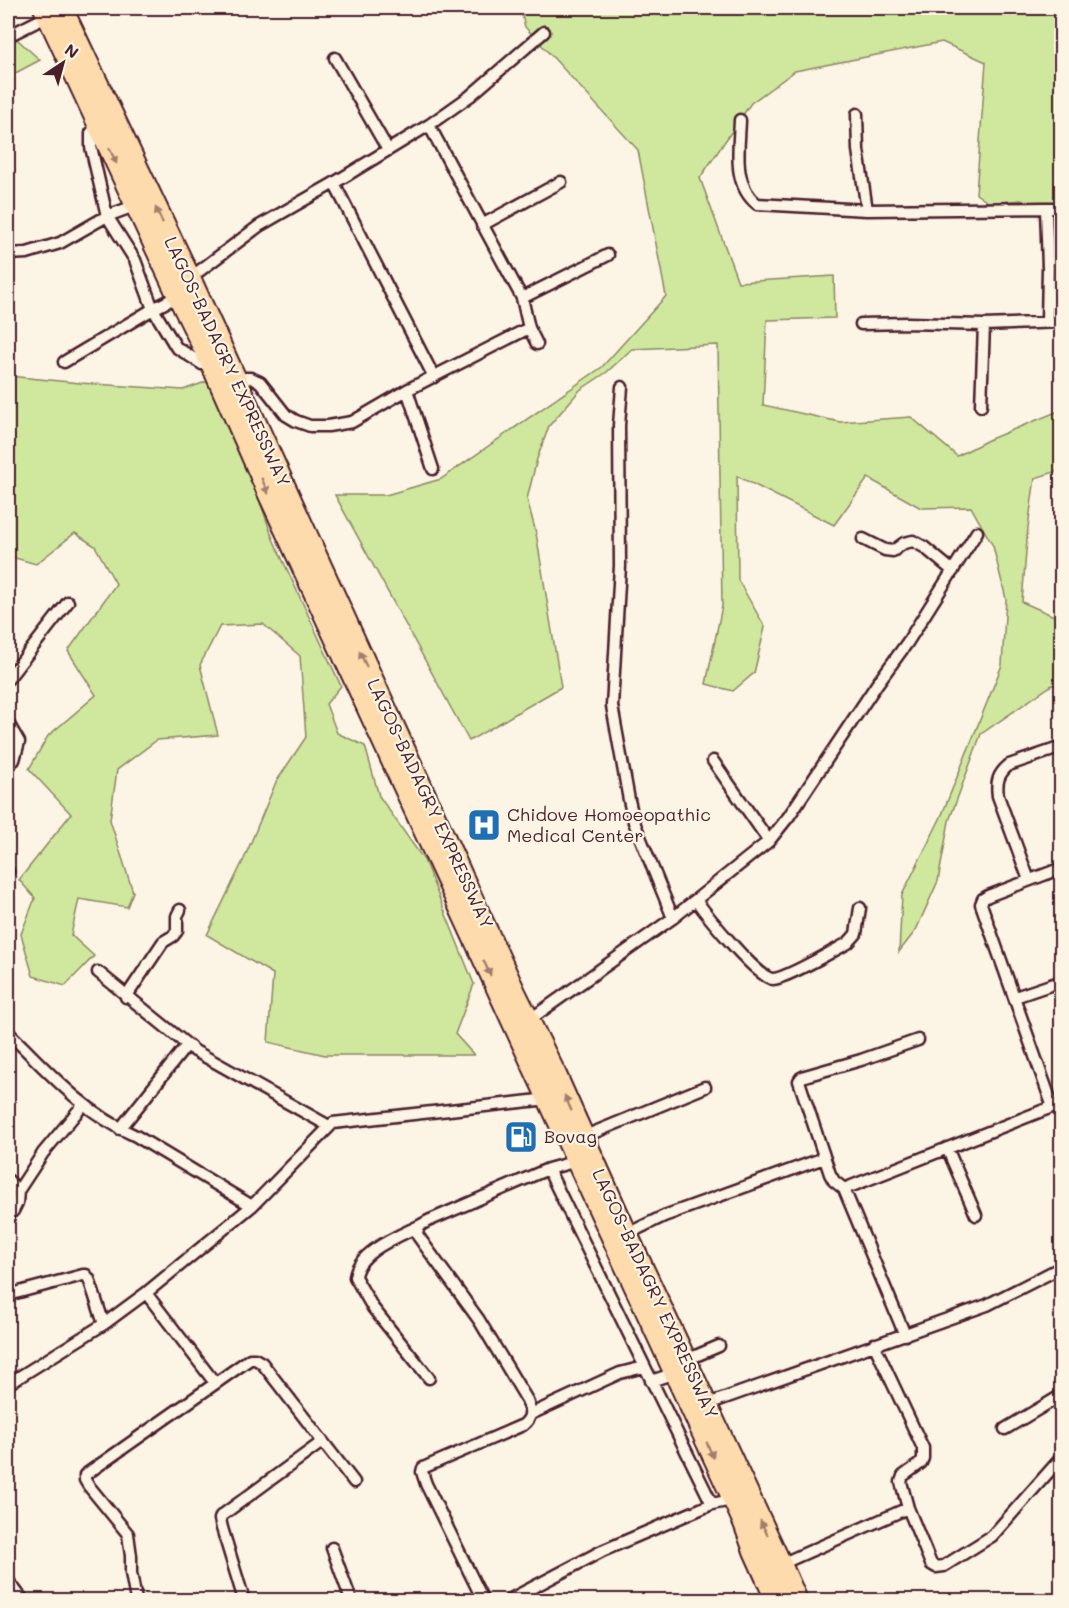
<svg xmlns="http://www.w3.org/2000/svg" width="1069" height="1608" viewBox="0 0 1069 1608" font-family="Mali,sans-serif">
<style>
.green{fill:#cfe89e;stroke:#8c8464;stroke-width:1.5}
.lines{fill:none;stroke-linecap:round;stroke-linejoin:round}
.street-casing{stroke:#4a1f2b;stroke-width:15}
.highway-casing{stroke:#4a1f2b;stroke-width:24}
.street{stroke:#fcf5e5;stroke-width:10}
.highway{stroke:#fedbac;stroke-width:20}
.oneway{fill:#a47d6c}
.labels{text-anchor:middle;stroke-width:4.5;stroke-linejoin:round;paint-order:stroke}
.street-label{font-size:18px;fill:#4a1f2b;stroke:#fcf5e5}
.poi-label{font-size:18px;fill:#4a1f2b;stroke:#fcf5e5;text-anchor:start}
</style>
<rect width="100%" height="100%" fill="#fcf5e5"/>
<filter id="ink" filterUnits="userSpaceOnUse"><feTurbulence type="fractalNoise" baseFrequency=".0167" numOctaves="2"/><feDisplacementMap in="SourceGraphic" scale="12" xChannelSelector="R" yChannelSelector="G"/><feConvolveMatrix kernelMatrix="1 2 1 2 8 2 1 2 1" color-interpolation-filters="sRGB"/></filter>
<g filter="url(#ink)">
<!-- green -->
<path class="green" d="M520 8H1061V216L1021 200 989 203 976 194 986 62 942 42 795 71 751 103 700 178 738 282 834 276 835 318 767 320 763 405 840 422 911 417 957 456 988 440 1061 410V470L1035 478 1028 527 1022 602 1061 619V687L1052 685 981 734 949 821 938 881 916 930 899 952 902 895 941 817 1002 665 1006 599 993 546 971 507 921 508 868 478 834 525 737 476 738 580 765 627 754 673 733 691 706 684 722 606 718 345 632 349 607 372 580 390 549 426 537 459 527 499 536 533 561 687 469 741 335 495H386L441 479 602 367 666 296 638 150 525 27Z
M8 31 40 60 8 77Z
M8 376 80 383 183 390 217 378 273 539 341 686 326 704 337 733 365 746 379 796 424 860 474 984 455 1034 474 1055H325L268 1042 273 974 207 935 244 859 276 782 306 737 300 656 263 624 220 626 200 665 218 735 157 740 117 770 110 820 133 892 127 907 79 899 71 935 94 956 65 986 33 976 21 934 35 898 19 880 71 814 29 769 48 736 96 695 68 651 116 584 95 546 75 533 36 564 8 556Z"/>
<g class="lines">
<!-- street casing -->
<g class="street-casing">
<path id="street" d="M8 36 48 16
M335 58 388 150
M857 114 858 150 867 210
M740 120C739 149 732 184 757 204L867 210 1046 208 1048 268 1047 322
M99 124 91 133V147L107 216 135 260 153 309 176 347 202 364 210 361
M429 125 522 298 529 328 537 344
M334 183 434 377
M1046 208H1062
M482 225 561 182
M8 254 27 253 60 243 107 216 137 205
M190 278 259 226 334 183 429 125 470 96 544 32
M522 298 608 255
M861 324 908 323 984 325 1062 322
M64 362 153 309 178 296
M235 378H251L260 382 286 415 296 421 310 426H328L352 422 407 390 529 328
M622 387 619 425 620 566 612 706 629 800 634 822 673 918
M407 390 433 469
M981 406 984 325
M863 539 885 550 893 551 904 543 913 541 924 547 953 571
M8 679 68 602
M8 723 19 742 14 760
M713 761 769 841
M8 871V872
M1029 880 998 796C996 782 998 774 1009 765L1062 747
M696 900C706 914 758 979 773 979 785 979 835 950 848 943L856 934 860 908
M98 972 195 1051 329 1126
M126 997 163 942 173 936 177 931V916L180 910
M1015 997 1062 981
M529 1020 673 918 769 841 789 816 877 684 907 643 977 532
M8 1032C47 1071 85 1114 136 1136L252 1206
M1053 1107 981 904 983 899 988 896 1062 868
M120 1129 187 1045
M583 1137 705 1087
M947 1148 976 1215
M548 1169 712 1504
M8 1180 18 1191
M844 1189 1062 1103
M8 1215 13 1211 17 1203 18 1191 43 1153 83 1105
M419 1226C399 1236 357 1252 355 1277L373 1308 429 1378
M627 1234 664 1216 824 1158
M146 1293 215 1383
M8 1295 83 1275H86L89 1279 104 1324
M905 1335 844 1189 834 1181 830 1174 799 1081 801 1078 805 1076 861 1060 918 1040
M874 1344 923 1448V1458L921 1463 903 1476 901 1482 908 1508
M686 1360 719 1346
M651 1381 675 1373
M8 1384 104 1324 146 1293 252 1206 333 1123 548 1099
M705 1405 987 1305 1062 1267
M531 1414 620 1373 644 1367
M1005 1429 1062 1395
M332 1548 351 1600
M781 1564 908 1508 931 1564 936 1567 944 1566 992 1536 1062 1457
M8 1581 23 1600
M136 1600 131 1573V1556L128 1534 88 1485 85 1480V1475L250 1359H255L262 1363 354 1482
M244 1600 222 1528 220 1519 221 1516 322 1442
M483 1600 426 1484 422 1472 423 1468 432 1464 523 1425C533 1417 531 1410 527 1400L479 1320 418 1236 417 1233 419 1226 428 1221 548 1169 577 1161
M509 1600 602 1551 712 1504 732 1500"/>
</g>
<!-- highway casing -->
<g class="highway-casing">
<path id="highway" d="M44 8 178 296 210 361 269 495 744 1523 754 1551 776 1600
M62 8 190 278 515 992 556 1075 627 1234 781 1564 797 1600"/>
</g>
<!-- street -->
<use href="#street" class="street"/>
<!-- highway -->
<use href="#highway" class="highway"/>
</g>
<!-- one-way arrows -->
<defs><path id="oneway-solid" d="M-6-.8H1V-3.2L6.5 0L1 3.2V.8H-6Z" transform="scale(1.5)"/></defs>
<g class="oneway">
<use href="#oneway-solid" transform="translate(113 156) rotate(65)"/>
<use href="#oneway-solid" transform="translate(159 215) rotate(-115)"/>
<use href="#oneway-solid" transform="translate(265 486) rotate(66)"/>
<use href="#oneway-solid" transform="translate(363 659) rotate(-115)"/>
<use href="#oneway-solid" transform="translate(487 968) rotate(65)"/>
<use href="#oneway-solid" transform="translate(568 1103) rotate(-114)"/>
<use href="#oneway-solid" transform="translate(710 1450) rotate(66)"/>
<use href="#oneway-solid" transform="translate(764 1528) rotate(-116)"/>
</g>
</g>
<!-- icons -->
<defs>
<g id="hospital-square" transform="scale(1.725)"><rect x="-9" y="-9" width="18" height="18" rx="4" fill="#1f6fb2" stroke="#fcf5e5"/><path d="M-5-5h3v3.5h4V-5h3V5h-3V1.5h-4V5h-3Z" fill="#fff"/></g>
<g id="fuel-square" transform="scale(1.725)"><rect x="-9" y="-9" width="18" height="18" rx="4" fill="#1f6fb2" stroke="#fcf5e5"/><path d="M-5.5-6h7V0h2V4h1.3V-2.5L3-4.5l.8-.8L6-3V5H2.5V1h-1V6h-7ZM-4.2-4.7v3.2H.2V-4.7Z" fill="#fff"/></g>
</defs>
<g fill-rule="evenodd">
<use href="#hospital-square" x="484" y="825"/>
<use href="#fuel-square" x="521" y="1137"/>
</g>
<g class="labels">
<!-- street labels -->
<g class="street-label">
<text transform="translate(227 362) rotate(65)" y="6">LAGOS-BADAGRY EXPRESSWAY</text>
<text transform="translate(430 804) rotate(65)" y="6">LAGOS-BADAGRY EXPRESSWAY</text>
<text transform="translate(655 1294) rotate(65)" y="6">LAGOS-BADAGRY EXPRESSWAY</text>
</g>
<!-- poi labels -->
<g class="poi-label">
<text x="507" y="821">Chidove Homoeopathic<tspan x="507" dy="21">Medical Center</tspan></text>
<text x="544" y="1143">Bovag</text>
</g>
</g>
<!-- margin -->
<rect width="1069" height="1608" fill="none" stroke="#fcf5e5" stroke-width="30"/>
<rect x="15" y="15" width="1039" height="1578" fill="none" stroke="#4a1f2b" stroke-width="2" filter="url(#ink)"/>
<!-- north arrow -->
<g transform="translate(63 63) rotate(36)" stroke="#fcf5e5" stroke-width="4.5" paint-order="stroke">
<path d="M0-4.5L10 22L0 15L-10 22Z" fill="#4a1f2b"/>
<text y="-9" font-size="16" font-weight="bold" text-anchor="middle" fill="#4a1f2b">N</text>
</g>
</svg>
